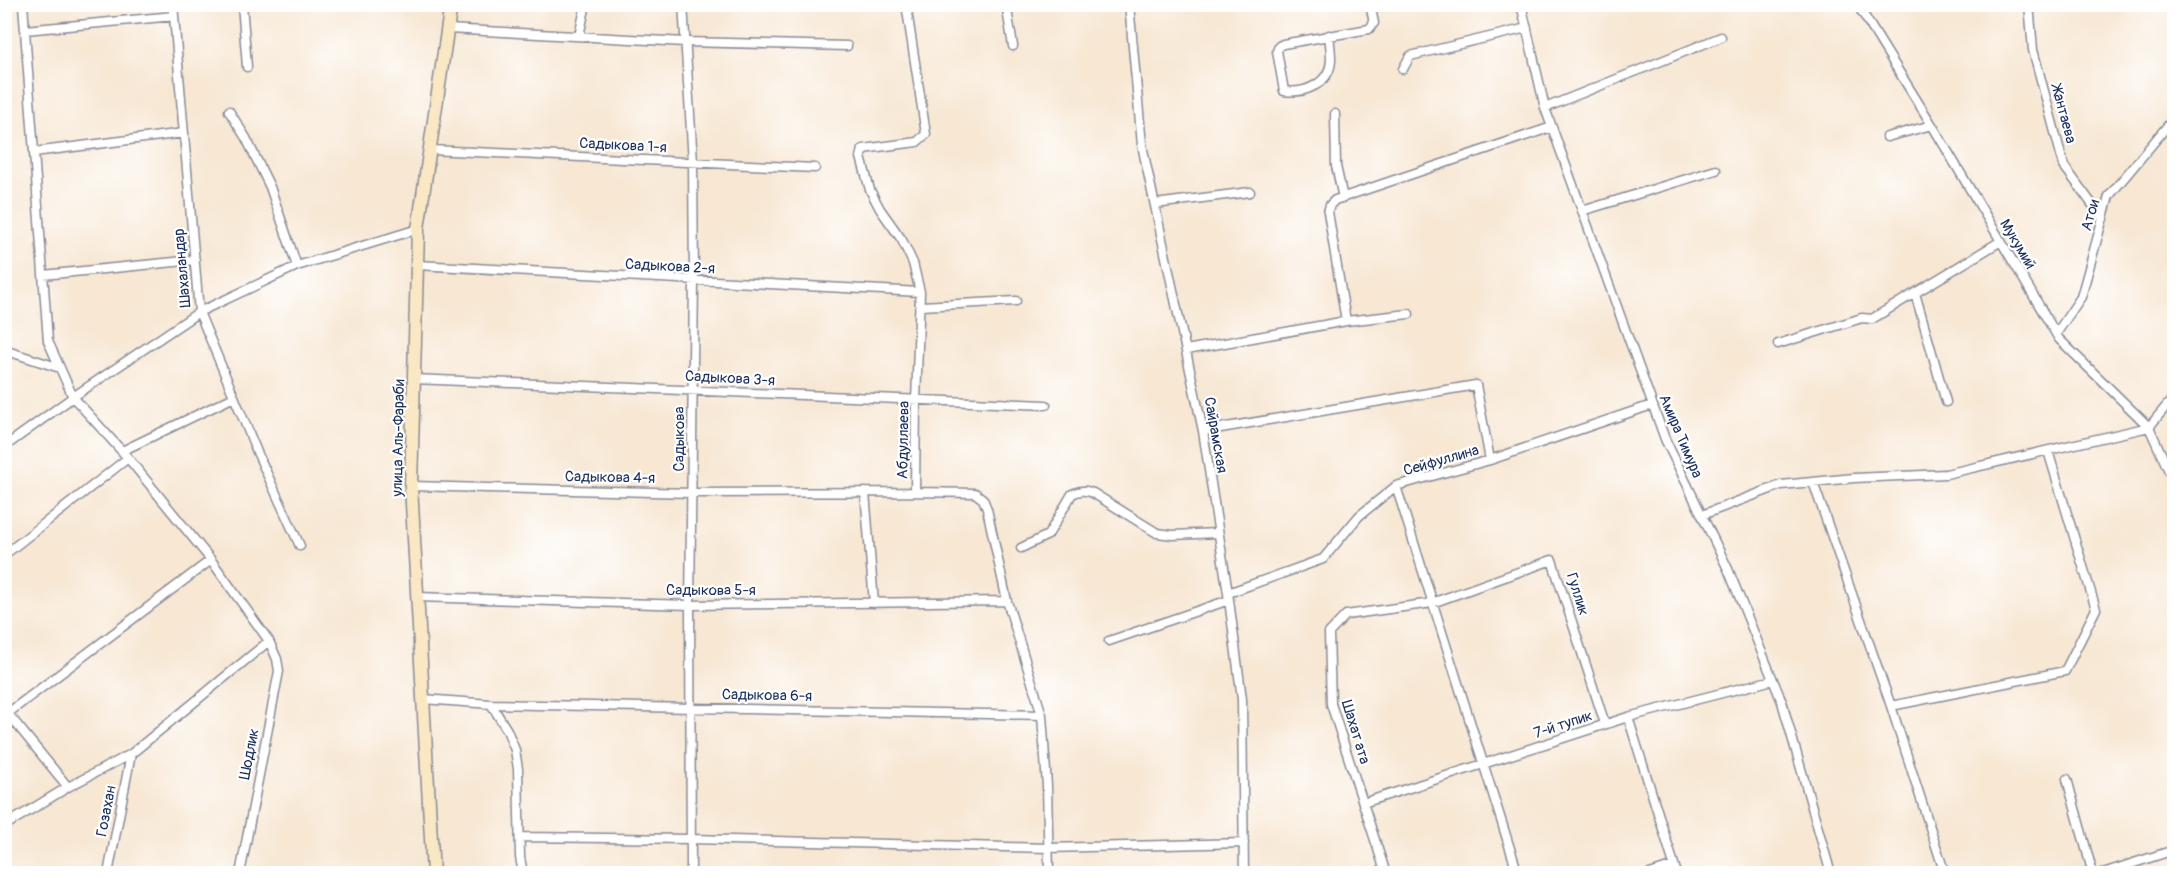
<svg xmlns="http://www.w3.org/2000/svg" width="2179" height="878" viewBox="0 0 2179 878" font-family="Pangolin,sans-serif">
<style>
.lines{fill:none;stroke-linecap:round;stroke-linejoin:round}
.street-casing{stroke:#898b98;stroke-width:11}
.secondary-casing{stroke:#898b98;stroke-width:15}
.street{stroke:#fff;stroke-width:8}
.secondary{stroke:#fae7c3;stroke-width:12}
.labels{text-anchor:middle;stroke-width:4.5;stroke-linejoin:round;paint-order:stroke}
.street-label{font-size:15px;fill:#1b2f5e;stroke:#fff}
</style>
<rect width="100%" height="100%" fill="#fff"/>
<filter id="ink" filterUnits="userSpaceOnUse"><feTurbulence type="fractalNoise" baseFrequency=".0167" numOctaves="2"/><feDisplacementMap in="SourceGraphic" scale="12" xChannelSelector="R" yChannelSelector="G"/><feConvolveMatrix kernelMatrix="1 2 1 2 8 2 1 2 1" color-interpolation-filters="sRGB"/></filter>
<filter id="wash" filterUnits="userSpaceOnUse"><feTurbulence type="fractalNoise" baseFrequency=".008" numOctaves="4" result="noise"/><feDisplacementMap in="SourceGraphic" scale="24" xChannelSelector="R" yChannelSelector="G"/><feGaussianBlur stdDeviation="1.35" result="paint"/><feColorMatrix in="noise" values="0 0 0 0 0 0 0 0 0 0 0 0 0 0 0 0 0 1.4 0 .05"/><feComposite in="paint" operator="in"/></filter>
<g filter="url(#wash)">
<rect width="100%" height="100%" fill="#f7e7d3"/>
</g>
<g filter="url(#ink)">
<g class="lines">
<!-- street casing -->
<g class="street-casing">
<path id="street" d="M23 4 48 341 73 397 128 458 211 560 269 641 277 659 279 671 240 874
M173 4 199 312 257 452 300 546
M242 4 247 67
M683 4 693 162 694 281 690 605 691 874
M906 4 926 134 917 142 863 149 861 157 870 190 880 209 902 240 913 263 920 292 916 401 915 492 975 493 983 499 987 509 1007 601 1042 715 1047 786 1049 874
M1006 4 1013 46
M1129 4 1142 145 1203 431 1229 600 1242 699 1244 874
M1521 4 1545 108 1665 439 1728 569 1782 702 1831 874
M1857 4 1932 125 2059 339 2149 427 2174 482
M2029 4 2033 50 2064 166 2103 219
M2135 4 2174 7
M448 29 685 42 847 46
M25 30 174 16
M1329 35C1330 43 1331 52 1331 60 1330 84 1304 94 1284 91L1277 51 1279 46 1283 44 1369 29 1374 23 1370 4
M579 36 586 4
M1403 69 1410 56 1527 28
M1545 108 1721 37
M229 111 246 138 270 187 297 266
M1335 114 1336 166 1343 198
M1887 137 1932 125
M430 150 815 168
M34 152 184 133
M1155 204 1250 192
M1582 211 1716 170
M417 265 920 292
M43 275 195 260
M1915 293 1946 402
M921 306 1016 301
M1346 321 1409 314
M2056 334 2081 297 2109 196 2174 118
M1778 344 1862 318 1872 319 2001 241
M4 350 60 368
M1186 350 1346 321 1328 212 1330 205 1335 200 1552 127
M413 379 1046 405
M1203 431 1476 385 1490 460
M4 447 73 397 199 312 297 266 418 229
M122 451 234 397
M1813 482 1891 706 1945 874
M411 486 692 493 915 492
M1396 486 1518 874
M865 492 874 603
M1702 515 1781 485 1854 478 1946 474 2149 427 2174 397
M1021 548 1048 535 1072 494C1080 490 1085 490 1093 493L1157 533 1173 535 1218 533
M4 555 128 458
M1228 593 1323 559 1359 516 1396 486 1490 460 1652 405
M416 597 690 605 1007 601
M1109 641 1229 600
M423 699 491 704 1042 715
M491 704 507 730 515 750 518 769 520 857 523 874
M1891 706 2065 671 2096 609 2048 451
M5 710 68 787
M4 716 211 560
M1628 717 1677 874
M2067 779 2093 874
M1363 803 1628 717 1773 680
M4 826 68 787 131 754 269 641
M520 837 691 839 1048 848 1244 843
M108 874 131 754
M1386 874 1331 704 1329 633 1346 615 1432 603 1552 560 1605 724
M1650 874 1674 866
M2100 874 2174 850"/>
</g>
<!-- secondary casing -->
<g class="secondary-casing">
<path id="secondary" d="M433 874 411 486 418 229 451 4"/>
</g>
<!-- street -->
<use href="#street" class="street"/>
<!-- secondary -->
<use href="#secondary" class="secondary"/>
</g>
</g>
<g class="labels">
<!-- street labels -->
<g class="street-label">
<text transform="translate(2064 114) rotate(75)" y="5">Жантаева</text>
<text transform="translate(623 145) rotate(3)" y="5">Садыкова 1-я</text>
<text transform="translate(2090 215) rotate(-74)" y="5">Атои</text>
<text transform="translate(2018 244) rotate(59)" y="5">Мукумий</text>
<text transform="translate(670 266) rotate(3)" y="5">Садыкова 2-я</text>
<text transform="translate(182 268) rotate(-95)" y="5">Шахаландар</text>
<text transform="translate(730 378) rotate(3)" y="5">Садыкова 3-я</text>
<text transform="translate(1216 435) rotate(80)" y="5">Сайрамская</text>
<text transform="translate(1681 436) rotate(67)" y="5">Амира Тимура</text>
<text transform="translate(398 438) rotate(-89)" y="5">улица Аль-Фараби</text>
<text transform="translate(679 439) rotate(-90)" y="5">Садыкова</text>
<text transform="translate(903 440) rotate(-89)" y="5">Абдуллаева</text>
<text transform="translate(1441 460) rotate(-16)" y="5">Сейфуллина</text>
<text transform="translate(610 477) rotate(1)" y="5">Садыкова 4-я</text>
<text x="711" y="595">Садыкова 5-я</text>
<text transform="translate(1578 594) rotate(72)" y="5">Гуллик</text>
<text transform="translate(767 695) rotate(1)" y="5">Садыкова 6-я</text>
<text transform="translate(1563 724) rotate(-18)" y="5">7-й тупик</text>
<text transform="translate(1356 732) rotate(73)" y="5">Шахат ата</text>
<text transform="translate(249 754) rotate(-79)" y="5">Шодлик</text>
<text transform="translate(106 811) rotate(-79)" y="5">Гозахан</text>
</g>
</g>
<!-- margin -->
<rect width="2179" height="878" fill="none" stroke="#fff" stroke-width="24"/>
</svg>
